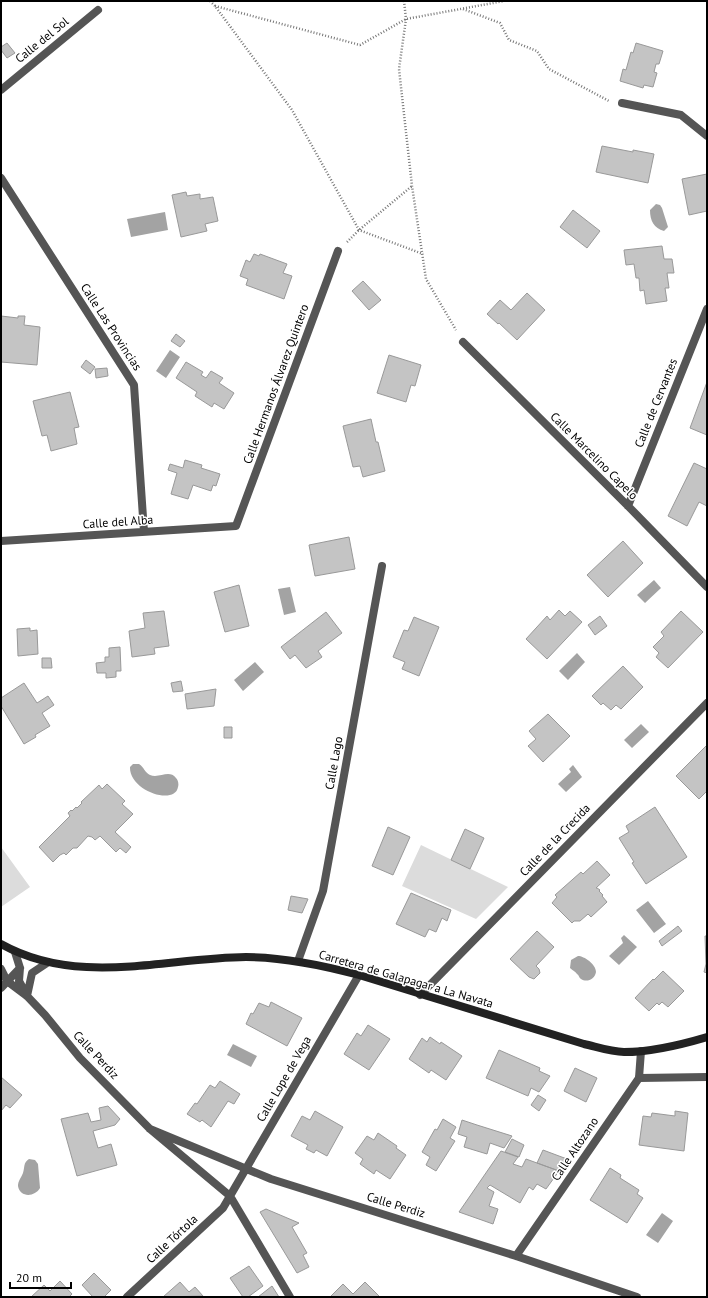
<svg xmlns="http://www.w3.org/2000/svg" width="708" height="1298" viewBox="0 0 708 1298" font-family="'PT Sans',sans-serif">
<style>
.green{fill:#dcdcdc}
.water{fill:#a3a3a3}
.building{fill:#c4c4c4;stroke:#999}
.lines{fill:none;stroke-linecap:round;stroke-linejoin:round}
.path{stroke:#777;stroke-width:2.5;stroke-dasharray:1 2;stroke-linecap:butt}
.lane{stroke:#555;stroke-width:8}
.street{stroke:#555;stroke-width:8}
.secondary{stroke:#222;stroke-width:8}
.labels{text-anchor:middle;stroke-width:3;stroke-linejoin:round;paint-order:stroke}
.street-label{font-size:12px;fill:#000;stroke:#fff}
</style>
<rect width="100%" height="100%" fill="#fff"/>
<!-- green -->
<path class="green" d="M421 845 508 887 476 919 402 886Z
M1 847 30 887 1 907Z"/>
<!-- water -->
<path class="water" d="M656 204 660 205 662 208 668 227 664 231C654 228 650 221 650 210Z
M165 212 168 230 131 237 127 219Z
M170 350 180 357 166 378 156 371Z
M654 580 661 588 645 603 637 595Z
M290 587 296 612 284 615 278 589Z
M577 653 585 662 568 680 559 671Z
M255 662 264 672 243 691 234 680Z
M641 724 649 732 632 748 624 740Z
M133 764H139C144 767 145 773 150 775 159 779 169 769 176 778 178 780 179 784 178 787 175 806 129 791 130 767Z
M573 765 582 777 566 792 558 784 571 772 569 769Z
M648 901 666 924 654 933 636 910Z
M624 935 637 947 619 965 609 956 623 943 621 938Z
M578 956C584 956 596 964 596 972 595 979 587 983 581 979 579 978 579 975 577 974 575 971 573 971 570 968L571 960Z
M233 1044 257 1056 251 1067 227 1055Z
M29 1159 35 1160 38 1164 40 1188C35 1197 20 1198 18 1186 18 1181 21 1178 23 1173 25 1167 23 1163 29 1159Z
M662 1213 673 1221 658 1243 646 1235Z"/>
<!-- building -->
<path class="building" d="M7 43 15 53 7 58 1 50V47Z
M636 43 663 51 659 64H656L654 72 657 73 653 87 644 85 643 88 620 81 623 69 626 70 631 52 633 53Z
M602 146 633 152V150L654 154 648 183 596 172Z
M707 174V211L689 215 682 179Z
M186 192 187 196 200 194V199L213 197 218 221 205 224 207 231 181 237 172 195Z
M573 210 600 231 587 248 560 227Z
M662 246 664 259H672L674 273H667L669 288H665L667 301 646 304 644 290 640 291 639 278H636L634 264 626 265 624 250Z
M254 254 259 256 260 254 287 264 283 273 292 276 284 299 246 285 248 279 240 276 246 260 250 262Z
M363 281 381 300 369 310 352 291Z
M527 293 545 310 517 340 499 323 498 324 487 314 500 300 511 310Z
M1 316 18 318V316H25L24 325 40 327 37 365 1 362Z
M176 334 185 341 180 347 171 341Z
M389 355 421 365 415 386 411 385 406 402 377 393Z
M86 360 95 367 90 374 81 367Z
M186 362 203 372 201 375 206 378 211 371 223 378 219 383 234 393 224 409 214 403 212 407 195 396 197 392 176 378Z
M107 368 108 376 96 378 95 369Z
M707 382V435L690 428Z
M70 392 79 427 74 428 77 444 51 451 47 435 42 436 33 401Z
M371 419 376 442H378L385 471 363 477 360 466 353 467 343 426Z
M185 460 202 465 201 468 220 474 216 486 213 485 211 491 193 485 188 499 171 494 177 473 168 470 170 464 183 468Z
M694 463 707 469V506L699 502 687 526 668 516Z
M349 537 355 569 315 576 309 545Z
M623 541 643 563 608 597 587 575Z
M239 585 249 626 225 632 214 592Z
M559 610 565 616 570 611 582 622 547 659 526 639 547 616 550 620Z
M164 611 169 646 154 648 155 654 132 657 129 631 145 628 143 613Z
M681 611 703 632 668 668 656 657 659 653 653 647 664 636 661 632Z
M326 612 342 633 318 651 322 657 306 668 295 655 290 659 281 647Z
M600 616 607 626 595 635 588 625Z
M414 617 439 627 419 676 402 669 405 662 393 657 404 630 408 631Z
M30 628V631L37 630 38 654 18 656 17 629Z
M120 647 121 671H116V677L106 678V673H97L96 663 105 662V657H109V648Z
M42 658H51L52 668H42Z
M623 666 643 687 621 709 616 705 611 710 603 703 601 705 592 696Z
M181 681 183 691 173 692 171 683Z
M24 683 37 703 48 696 54 705 42 713 50 726 35 735 36 737 24 744 1 706V698Z
M216 689 214 706 187 709 185 694Z
M548 714 570 736 543 762 528 746 536 739 529 731Z
M224 727H232V738H224Z
M707 745V791L699 799 676 776Z
M107 784 125 801 122 804 133 814 115 832 131 847 126 853 120 848 116 852 100 836 95 840 92 837 88 836 77 848H73L66 855 64 853 60 855 53 862 39 847 70 816 68 813 71 810 72 811 76 807 77 808 82 803 81 802 99 785 102 789Z
M655 807 687 857 646 884 632 863 634 862 619 838 629 832 626 826Z
M388 827 410 837 393 875 372 866Z
M465 829 484 838 470 869 451 860Z
M597 861 610 875 596 888H597L600 890 599 891 603 895 602 896 607 902 591 917 588 914 580 921H574L572 923 552 903 557 897 555 895 581 872 583 874Z
M411 893 451 910 447 921 442 918 436 932 429 929 425 937 396 924Z
M291 896 308 899 302 913 288 910Z
M678 926 682 931 662 946 659 941Z
M537 931 554 947 536 966 539 969 540 973 534 979 529 977 510 959Z
M705 936H707V973L704 972 706 964Z
M663 971 684 991 668 1007 662 1002 659 1005 657 1003 649 1011 635 998 653 979 654 980Z
M271 1002 302 1018 287 1046 246 1024 251 1013 253 1014 259 1003 269 1007Z
M368 1025 390 1039 369 1070 344 1054 357 1033 361 1036Z
M430 1037 440 1044 441 1042 462 1056 446 1080 431 1070 429 1073 409 1059 422 1038 427 1042Z
M499 1050 540 1068 539 1071 550 1076 539 1092 531 1088 528 1096 486 1078Z
M575 1068 597 1078 586 1102 564 1091Z
M1 1077 22 1095 10 1108 6 1105 1 1111Z
M220 1081 240 1094 234 1104 228 1101 211 1127 202 1120 200 1122 187 1114 195 1103 197 1104 210 1085 215 1088Z
M538 1095 546 1100 539 1111 531 1105Z
M108 1106 120 1119 115 1125 93 1131 98 1148 111 1144 117 1165 77 1176 61 1119 88 1113 91 1122 101 1120 99 1108Z
M315 1111 343 1127 327 1156 316 1150 314 1153 306 1149 308 1145 291 1136 302 1116 310 1120Z
M675 1111 688 1113 684 1151 639 1145 643 1116 651 1117 652 1113 675 1116Z
M443 1119 456 1127 450 1138 455 1141 436 1171 426 1165 430 1157 422 1152 435 1129 437 1130Z
M462 1120 477 1125 512 1136 504 1148 490 1143 487 1154 464 1147 467 1137 458 1134Z
M378 1133 397 1146 396 1148 406 1155 390 1179 376 1170 374 1174 360 1164 363 1159 355 1153 367 1136 374 1140Z
M512 1139 524 1145 519 1157 505 1152Z
M543 1150 567 1159 559 1171 537 1163Z
M501 1151 518 1157 513 1164 522 1167 526 1159 559 1171 546 1189 537 1184 533 1190 529 1187 520 1203 490 1185 487 1188 494 1192 489 1206 498 1209 493 1224 459 1212Z
M610 1168 621 1175 620 1178 639 1190 637 1194 643 1198 627 1223 590 1200Z
M266 1209 299 1223 292 1227 307 1253 303 1255 309 1267 297 1273 260 1212Z
M249 1266 263 1286 248 1297H243L230 1278Z
M94 1273 111 1290 104 1297H93L82 1285Z
M60 1281 72 1294 69 1297H31L44 1285 50 1291Z
M180 1282 189 1292 195 1287 203 1296 163 1297Z
M365 1282 380 1297H332L331 1296 343 1284 353 1294Z
M272 1286 279 1297H258Z"/>
<g class="lines">
<!-- path -->
<path class="path" d="M210 1 215 6 292 110 359 230 423 254
M404 1 406 19 399 69 412 186 426 279 456 330
M215 6 360 45 406 19 504 1
M463 9 500 23 509 40 537 51 549 69 609 101
M347 242 359 230 412 186"/>
<!-- lane -->
<path class="lane" d="M639 1078 707 1077"/>
<!-- street -->
<path class="street" d="M1 90 98 10
M622 103 681 115 707 136
M1 178 134 385 144 532
M463 342 628 506 707 587
M628 506 707 309
M1 541 236 526 338 251
M15 952 20 968 19 981 26 994
M298 961 323 891 382 566
M1 969 7 981 27 996 45 1015 80 1058 150 1129 230 1196 290 1297
M1 988 20 968
M420 995 707 703
M27 996 32 973 47 963
M150 1129 271 1179 516 1256 637 1297
M516 1256 639 1078 641 1051
M127 1297 223 1208 359 975"/>
<!-- secondary -->
<path class="secondary" d="M1 944C78 987 163 958 246 957 285 957 322 965 359 975L584 1044C597 1047 611 1052 624 1052 652 1052 680 1045 707 1037"/>
</g>
<g class="labels">
<!-- street labels -->
<g class="street-label">
<text transform="translate(42 40) rotate(-39)" y="4">Calle del Sol</text>
<text transform="translate(111 327) rotate(57)" y="4">Calle Las Provincias</text>
<text transform="translate(276 384) rotate(-70)" y="4">Calle Hermanos Álvarez Quintero</text>
<text transform="translate(656 403) rotate(-68)" y="4">Calle de Cervantes</text>
<text transform="translate(594 456) rotate(45)" y="4">Calle Marcelino Capelo</text>
<text transform="translate(118 522) rotate(-4)" y="4">Calle del Alba</text>
<text transform="translate(334 763) rotate(-80)" y="4">Calle Lago</text>
<text transform="translate(555 840) rotate(-46)" y="4">Calle de la Crecida</text>
<text transform="translate(406 979) rotate(16)" y="4">Carretera de Galapagar a La Navata</text>
<text transform="translate(96 1055) rotate(47)" y="4">Calle Perdiz</text>
<text transform="translate(284 1079) rotate(-60)" y="4">Calle Lope de Vega</text>
<text transform="translate(575 1149) rotate(-56)" y="4">Calle Altozano</text>
<text transform="translate(396 1205) rotate(17)" y="4">Calle Perdiz</text>
<text transform="translate(172 1239) rotate(-43)" y="4">Calle Tórtola</text>
</g>
</g>
<!-- border -->
<rect width="708" height="1298" fill="none" stroke="#000000" stroke-width="4"/>
<!-- scale -->
<path d="M10 1282v6h61v-6" fill="none" stroke="#000000" stroke-width="2"/>
<text x="16" y="1282" font-size="12" fill="#000000" stroke="#ffffff" stroke-width="3" paint-order="stroke">20 m</text>
</svg>
